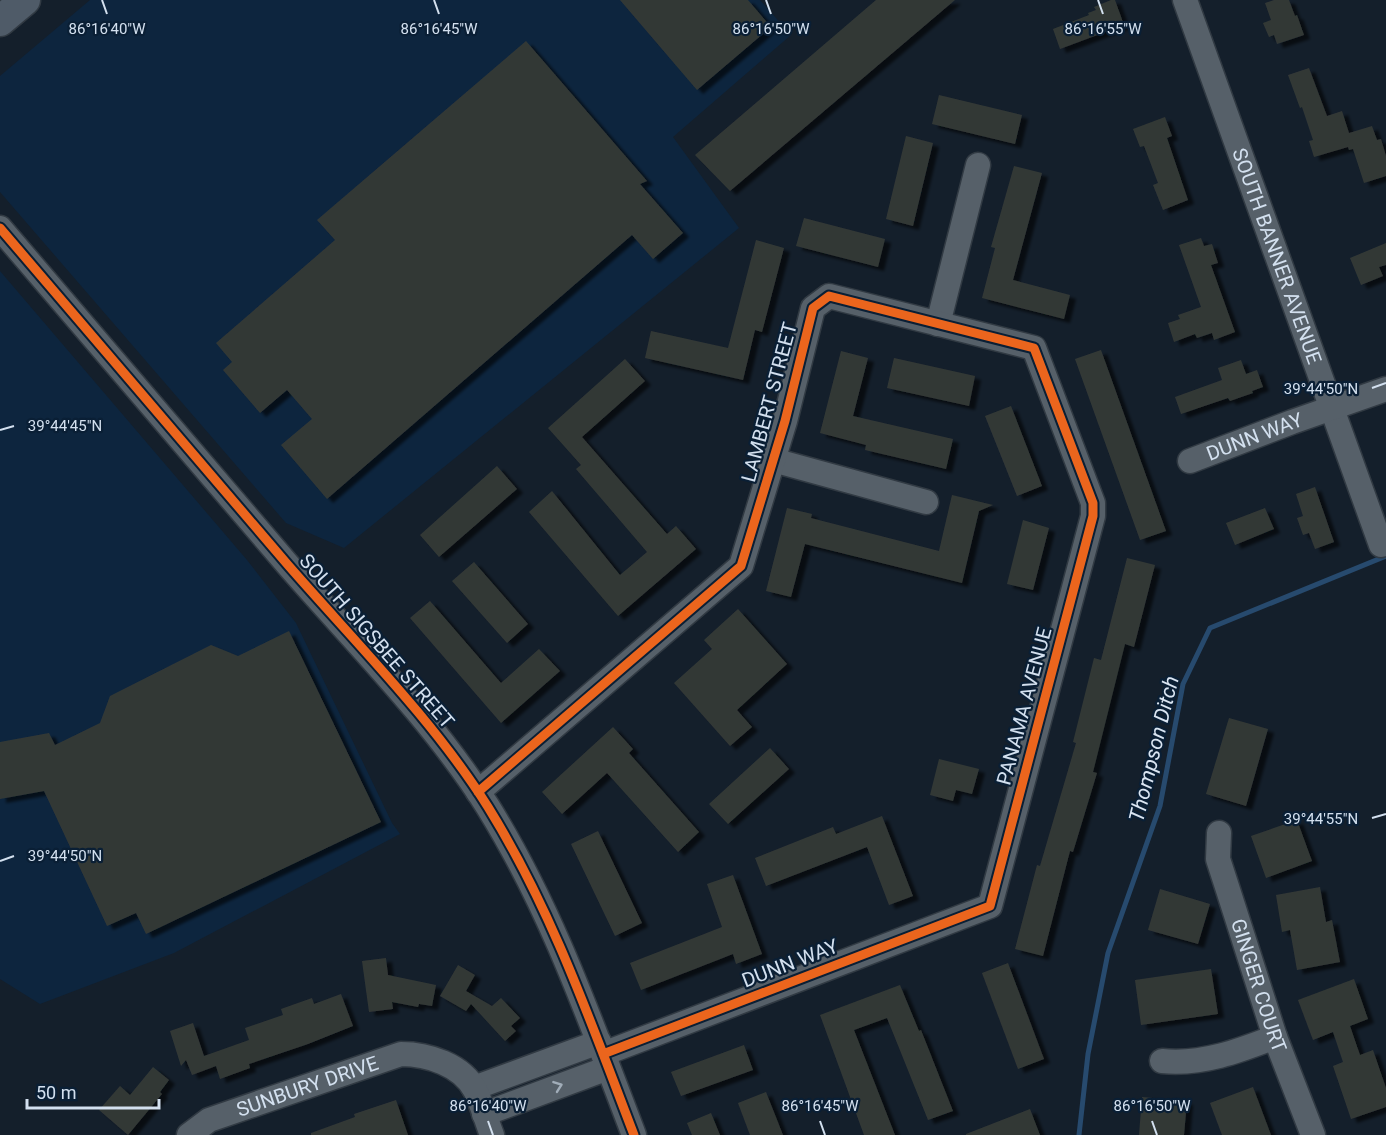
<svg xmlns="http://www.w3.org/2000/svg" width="1386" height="1135" viewBox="0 0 1386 1135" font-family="Roboto,sans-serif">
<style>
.built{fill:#0d253e}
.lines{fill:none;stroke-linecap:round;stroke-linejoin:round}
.stream{stroke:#274a6e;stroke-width:5}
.building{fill:#333836;filter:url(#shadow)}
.minor-casing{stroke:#313a43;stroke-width:27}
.major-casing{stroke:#313a43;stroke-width:33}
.minor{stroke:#566069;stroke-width:24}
.major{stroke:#4f5b68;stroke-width:30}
.cycleway-casing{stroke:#0a1f35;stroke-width:13}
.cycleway{stroke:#eb651d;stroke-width:9}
.oneway{stroke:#a1adb9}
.ticks{fill:none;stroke:#d3e0ef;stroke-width:2}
.labels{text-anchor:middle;stroke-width:4.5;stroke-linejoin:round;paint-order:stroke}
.street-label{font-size:20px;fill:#d3e0ef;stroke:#0a1f35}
.water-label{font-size:21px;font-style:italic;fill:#dae5f2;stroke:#0a1f35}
.ticks-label{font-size:15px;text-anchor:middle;fill:#d3e0ef;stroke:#0a1f35;stroke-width:4.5;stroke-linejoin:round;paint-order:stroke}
</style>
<defs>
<filter id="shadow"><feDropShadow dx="6" dy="4" stdDeviation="1.5" flood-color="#0009"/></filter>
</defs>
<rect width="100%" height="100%" fill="#141f2b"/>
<!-- built -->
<path class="built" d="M90 0H760L791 35 673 137 739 228 344 548 286 523 0 192V76Z
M0 271 247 560 296 623 392 823 400 834 174 953 40 1004 0 979Z"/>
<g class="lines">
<!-- stream -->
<path class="stream" d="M1079 1135 1088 1054 1108 953 1160 806 1183 684 1210 628 1386 556"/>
</g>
<!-- building -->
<path class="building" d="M620 0H748L771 27 697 90Z
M876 0H955L730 191 695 155Z
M1111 0H1115L1124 25 1060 49 1053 29 1089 15 1088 13 1096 10 1094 7Z
M1274 0H1289L1295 16 1297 15 1304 35 1277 44 1274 35 1269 37 1263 23 1271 20 1265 3Z
M526 41 647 181 640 184 683 233 653 259 632 235 327 499 281 445 312 419 287 390 260 413 223 370 232 362 216 343 335 240 317 220Z
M1309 68 1327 116 1342 111 1349 133 1372 126 1377 140 1381 139 1386 156V176L1364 183 1353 149 1349 150 1348 147 1314 157 1309 141 1313 140 1302 107 1300 108 1288 75Z
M939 95 1022 115 1015 144 932 124Z
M1165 117 1172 136 1167 138 1188 200 1163 210 1153 185 1158 183 1144 146 1140 147 1133 129Z
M906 136 933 143 913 226 886 219Z
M1014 166 1042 173 1013 280 1070 295 1064 319 982 298 995 248 991 247Z
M804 218 885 239 878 267 796 246Z
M1201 238 1204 246 1212 244 1218 263 1211 265 1235 332 1214 340 1212 333 1197 338 1195 334 1174 342 1168 323 1180 319 1178 315 1201 307 1179 245Z
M756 240 784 248 762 332 755 330 743 380 645 358 651 331 728 348Z
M1386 243V265L1379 267 1383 276 1361 285 1350 258Z
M1101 350 1166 531 1140 540 1075 359Z
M841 351 868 358 853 416 953 439 946 469 865 450 866 445 820 433Z
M894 358 975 376 969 406 887 388Z
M625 359 645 381 582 437 667 534 676 526 696 549 618 616 529 512 552 491 620 575 647 552 576 469 581 465 548 428Z
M1241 360 1246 374 1257 370 1263 387 1252 391 1253 393 1230 401 1228 398 1181 414 1175 397 1222 380 1218 368Z
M1011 406 1042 486 1017 496 985 416Z
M497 466 517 489 439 557 420 535Z
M1315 487 1334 542 1315 549 1309 533 1303 535 1297 518 1303 516 1296 494Z
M952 495 993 505 979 511 962 583 805 544 791 597 766 591 787 508 812 514 811 518 939 551Z
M1265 508 1274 529 1235 545 1226 523Z
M1023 520 1049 528 1033 590 1007 584Z
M1127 558 1155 565 1134 647 1125 644 1093 772 1097 773 1073 852 1070 851 1043 956 1015 949 1037 865 1040 866 1076 743 1073 742 1094 658 1101 660Z
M474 562 528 624 507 643 452 581Z
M430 601 501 683 539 649 560 671 501 723 410 618Z
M738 609 787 664 737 710 752 727 730 746 674 683 712 649 704 640Z
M289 631 381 822 146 934 136 913 107 926 44 791 0 799V742L49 733 55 745 100 723 110 696 211 645 238 656Z
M1229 718 1268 729 1246 806 1206 794Z
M613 727 633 749 629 753 699 832 678 852 607 773 562 814 542 792Z
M770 748 789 769 728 824 709 804Z
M939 759 979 769 972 794 956 790 953 801 930 795Z
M882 816 913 896 889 905 867 847 766 886 755 858 833 827 836 834Z
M1297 820 1312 861 1266 878 1251 836Z
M598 831 642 923 615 936 571 844Z
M733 875 762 954 736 964 733 954 641 990 630 963 722 927 707 884Z
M1320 887 1326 922 1332 920 1340 962 1297 970 1290 930 1282 932 1276 895Z
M1160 889 1210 904 1198 944 1148 930Z
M386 958 388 975 436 985 432 1006 419 1004 418 1007 392 1002 393 1009 369 1012 362 961Z
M1008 963 1044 1059 1018 1069 982 973Z
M458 965 475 975 466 991 492 1006 501 998 520 1018 511 1026 516 1031 505 1041 471 1004 466 1011 440 996Z
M1211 969 1218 1014 1141 1025 1135 980Z
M1354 979 1368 1019 1350 1026 1360 1055 1373 1050 1386 1088V1107L1351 1119 1333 1066 1343 1062 1333 1032 1313 1040 1298 1000Z
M900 985 919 1031 921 1030 953 1111 928 1120 887 1018 854 1030 895 1135H864L820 1015Z
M341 994 353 1026 308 1044 249 1064 250 1068 220 1079 216 1066 192 1075 186 1060 181 1066 170 1031 193 1023 204 1056 249 1040 245 1028 283 1015 281 1009 312 998 314 1004Z
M744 1045 753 1070 681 1096 671 1072Z
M153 1067 169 1080 160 1092 162 1094 128 1135 99 1110 120 1086 130 1095Z
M1253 1087 1271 1135H1222L1210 1103Z
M766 1092 783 1135H750L738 1103Z
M1142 1097 1187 1101 1184 1135H1139Z
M396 1100 408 1135H311V1133L355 1117 354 1114Z
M1030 1109 1040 1135H966V1134Z
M711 1113 720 1135H692L687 1123Z"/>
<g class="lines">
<!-- minor casing -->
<g class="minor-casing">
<g id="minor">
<path id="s1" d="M1185 0 1381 545"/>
<path d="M0 228C97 340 191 453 288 565 355 642 434 721 488 807 552 910 591 1023 634 1135"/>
<path d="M938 324 978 165"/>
<path d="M773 460 926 502"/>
<path id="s2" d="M1190 461 1292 422 1386 389"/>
<path d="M478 792 741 566 785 421 813 308 829 296 1034 348 1093 503V516L990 906 603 1054"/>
<path id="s3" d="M1219 833 1218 859 1229 893 1275 1037 1313 1135"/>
<path d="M1162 1061C1202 1065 1239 1051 1275 1037"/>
<path d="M474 1088 599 1042"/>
<path d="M484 1114 608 1068"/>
<path id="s4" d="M189 1135 209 1120 401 1054C428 1054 462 1065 475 1090 482 1104 486 1120 492 1135"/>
</g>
</g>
<!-- major casing -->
<g class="major-casing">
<path id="major" d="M0 21 25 0"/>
</g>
<!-- minor -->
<use href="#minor" class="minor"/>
<!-- major -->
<use href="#major" class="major"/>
<!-- cycleway casing -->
<g class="cycleway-casing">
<path id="cycleway" d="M0 228C97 340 191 453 288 565 355 642 434 721 488 807 552 910 591 1023 634 1135
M478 792 741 566 785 421 813 308 829 296 1034 348 1093 503V516L990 906 603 1054"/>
</g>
<!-- cycleway -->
<use href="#cycleway" class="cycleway"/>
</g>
<!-- one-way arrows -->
<defs><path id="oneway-chevron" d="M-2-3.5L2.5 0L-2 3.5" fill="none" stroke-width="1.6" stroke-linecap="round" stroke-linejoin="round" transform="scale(1.5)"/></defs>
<use class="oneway" href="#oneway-chevron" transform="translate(558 1086) rotate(-20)"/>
<!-- ticks -->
<path class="ticks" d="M102 0 107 14M434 0 439 14M766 0 771 14M1098 0 1103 14M1372 388 1386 383M0 430 14 426M1372 818 1386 814M0 861 14 856M488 1121 493 1135M820 1121 825 1135M1152 1121 1157 1135"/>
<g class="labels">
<!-- street labels -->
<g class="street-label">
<text dy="7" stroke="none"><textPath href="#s1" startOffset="272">SOUTH BANNER AVENUE</textPath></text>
<text transform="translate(769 402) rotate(-75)" y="7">LAMBERT STREET</text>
<text dy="7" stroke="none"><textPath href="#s2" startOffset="69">DUNN WAY</textPath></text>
<text transform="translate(377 641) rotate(49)" y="7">SOUTH SIGSBEE STREET</text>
<text transform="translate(1024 706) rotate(-75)" y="7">PANAMA AVENUE</text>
<text transform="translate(790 963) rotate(-21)" y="7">DUNN WAY</text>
<text dy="7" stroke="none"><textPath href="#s3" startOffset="159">GINGER COURT</textPath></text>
<text dy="7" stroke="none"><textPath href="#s4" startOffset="129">SUNBURY DRIVE</textPath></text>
</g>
<!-- water labels -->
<g class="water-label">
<text transform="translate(1154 749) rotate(-76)" y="7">Thompson Ditch</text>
</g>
</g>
<g class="ticks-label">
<text x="107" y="34">86°16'40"W</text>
<text x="439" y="34">86°16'45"W</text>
<text x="771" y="34">86°16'50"W</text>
<text x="1103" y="34">86°16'55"W</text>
<text x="1321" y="394">39°44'50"N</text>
<text x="65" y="431">39°44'45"N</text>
<text x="1321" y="824">39°44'55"N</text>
<text x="65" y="861">39°44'50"N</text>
<text x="488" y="1111">86°16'40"W</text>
<text x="820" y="1111">86°16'45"W</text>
<text x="1152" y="1111">86°16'50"W</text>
</g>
<!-- scale -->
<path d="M27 1099v9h132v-9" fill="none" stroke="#d3e0ef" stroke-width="3"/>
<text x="36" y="1099" font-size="18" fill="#d3e0ef" stroke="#0a1f35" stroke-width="4.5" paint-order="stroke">50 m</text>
</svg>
